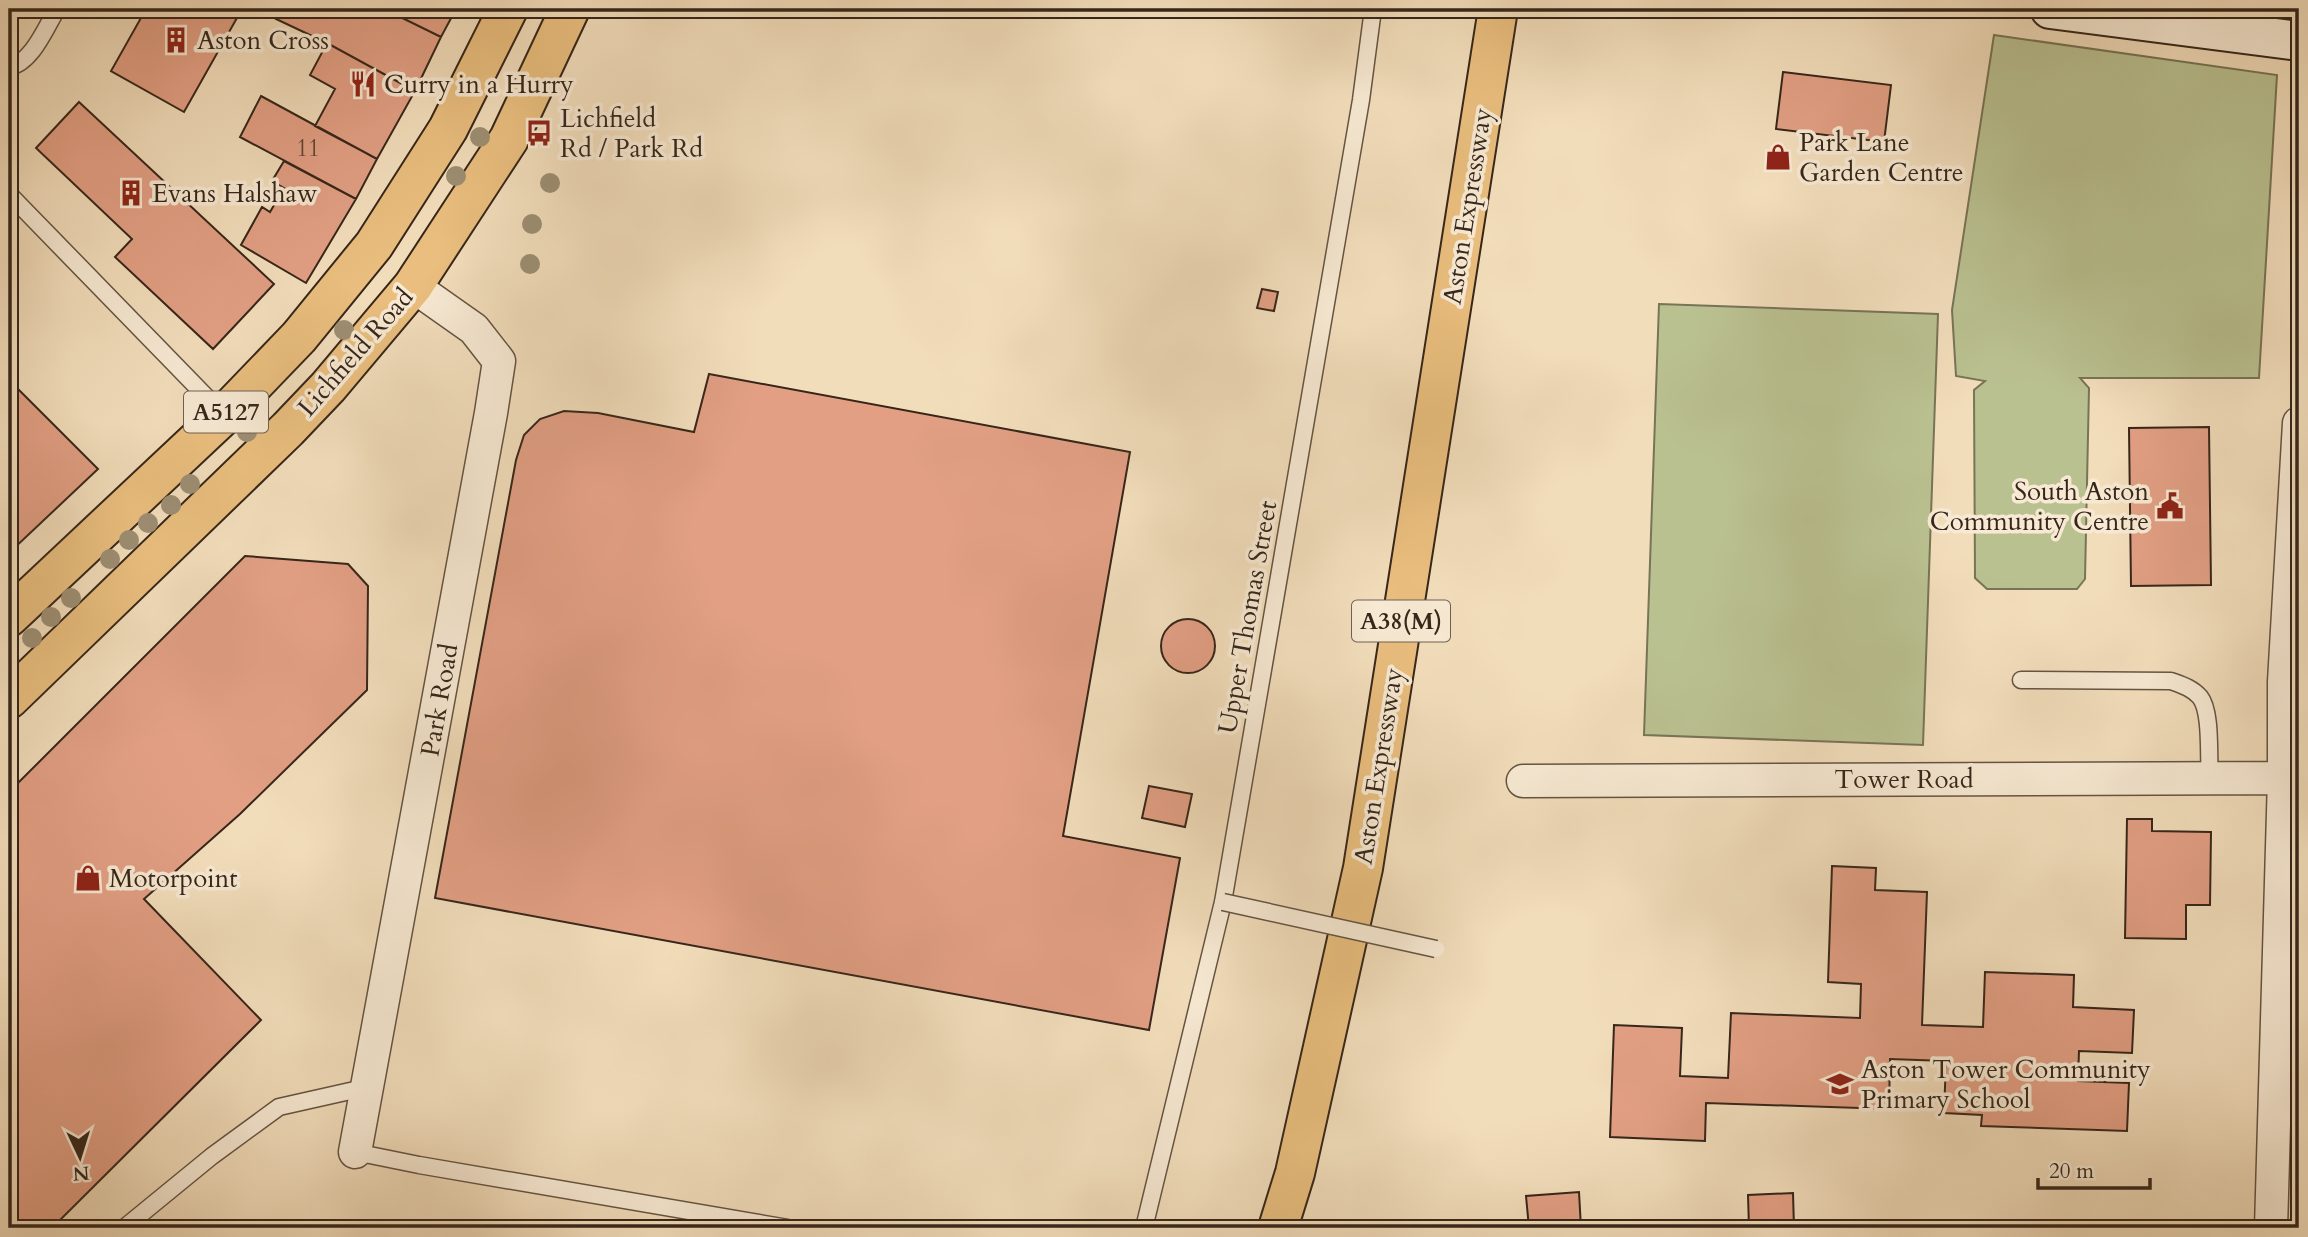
<svg xmlns="http://www.w3.org/2000/svg" width="2308" height="1237" viewBox="0 0 2308 1237" font-family="Cardo,serif">
<style>
.green{fill:#bac191;stroke:#787456;stroke-width:2}
.building{fill:#e29f84;stroke:#36261a;stroke-width:2}
.lines{fill:none;stroke-linecap:round;stroke-linejoin:round}
.lane-casing{stroke:#655442;stroke-width:19}
.street-casing{stroke:#655442;stroke-width:35}
.secondary-casing{stroke:#36261a;stroke-width:42}
.primary-casing{stroke:#36261a;stroke-width:42}
.highway-casing{stroke:#36261a;stroke-width:42}
.lane{stroke:#f7e9d3;stroke-width:16}
.street{stroke:#f7e9d3;stroke-width:32}
.secondary{stroke:#f7e9d3;stroke-width:38}
.primary{stroke:#e9be7e;stroke-width:38}
.highway{stroke:#e9be7e;stroke-width:38}
.lane-bridge-casing{stroke:#655442;stroke-width:19;stroke-linecap:butt}
.lane-bridge{stroke:#f7e9d3;stroke-width:16}
.tree{fill:#9d8e73}
.labels{text-anchor:middle;stroke-width:7;stroke-linejoin:round;paint-order:stroke}
.number-label{font-size:23px;fill:#614434}
.shield{fill:#f7e9d3;stroke:#706052;stroke-width:2}
.shield-label{font-size:24px;font-weight:bold;fill:#36261a}
.poi-label{font-size:26px;fill:#36261a;stroke:#f7e9d3;text-anchor:start}
.street-label{font-size:26px;fill:#36261a;stroke:#f7e9d3}
</style>
<rect width="100%" height="100%" fill="#f2ddbb"/>
<filter id="stains"><feTurbulence type="fractalNoise" baseFrequency=".00286" numOctaves="4"/><feColorMatrix values="0 0 0 0 .2 0 0 0 0 .09 0 0 0 0 .02 0 0 0 .5 -.17"/></filter>
<radialGradient id="worn" r=".72"><stop offset=".6" stop-color="#630" stop-opacity="0"/><stop offset="1" stop-color="#630" stop-opacity=".3"/></radialGradient>
<!-- green -->
<path class="green" d="M1994 35 2277 75 2259 378H2080L2089 388 2085 579 2077 589H1987L1975 578 1974 390 1985 381 1956 376 1952 310Z
M1659 304 1938 314 1923 745 1644 735Z"/>
<!-- building -->
<path class="building" d="M146 9H242L184 112 111 71Z
M281 9H384L441 37 415 91 327 43 276 19Z
M384 9H456L441 37Z
M327 43 415 91 377 159 315 126 335 89 310 75Z
M1783 72 1891 85 1884 142 1776 129Z
M261 96 377 159 356 199 240 137Z
M79 102 274 284 213 349 115 257 132 239 36 148Z
M284 161 356 199 306 283 241 245 262 207 270 212 284 188 272 181Z
M1262 289 1278 292 1274 311 1257 308Z
M709 374 1130 452 1063 836 1180 858 1149 1030 435 898 516 460 524 435 540 419 564 411 598 413 694 432Z
M9 380 98 469 9 553Z
M2209 427 2211 585 2131 586 2129 428Z
M245 556 348 564 368 586 367 690 240 814 144 899 261 1020 52 1228H9V792Z
M1161 646a27 27 0 1 1 54 0a27 27 0 1 1-54 0Z
M1149 786 1192 794 1185 827 1142 818Z
M2127 819H2152V831L2211 832 2210 905H2186V939L2125 938Z
M1832 866 1876 868 1875 890 1927 892 1922 1025 1983 1027 1985 972 2074 975 2073 1007 2134 1010 2132 1053 2079 1051 2078 1081 2129 1083 2127 1131 1981 1126 1982 1115 1944 1113 1946 1061 1890 1059 1889 1109 1706 1103 1705 1141 1610 1137 1614 1025 1682 1028 1680 1076 1728 1078 1731 1013 1860 1018 1861 984 1828 982Z
M1579 1192 1581 1228H1529L1526 1196Z
M1793 1193 1794 1228H1749L1748 1195Z"/>
<g class="lines">
<!-- lane casing -->
<g class="lane-casing">
<path id="lane" d="M9 67C32 63 46 27 57 9
M9 194 224 415
M2021 680 2171 681C2182 685 2192 688 2200 697 2212 712 2208 758 2210 778
M355 1152 419 1165 788 1228
M124 1228 212 1156 279 1107 368 1087
M1144 1228 1223 902 1361 100 1373 9"/>
</g>
<!-- street casing -->
<g class="street-casing">
<path id="street" d="M1523 781 2284 778
M355 1152 491 413 499 361 474 329 413 286
M2271 1228 2284 778V682L2299 423"/>
</g>
<!-- secondary casing -->
<g class="secondary-casing">
<path id="secondary" d="M2050 9 2299 41"/>
</g>
<!-- primary casing -->
<g class="primary-casing">
<path id="primary" d="M9 617 224 415 299 337 374 245 448 129 508 9
M9 699 288 429 328 387 413 286 509 139 570 9"/>
</g>
<!-- highway casing -->
<g class="highway-casing">
<path id="highway" d="M1278 1228 1295 1173 1363 868 1498 9"/>
</g>
<!-- lane -->
<use href="#lane" class="lane"/>
<!-- street -->
<use href="#street" class="street"/>
<!-- secondary -->
<use href="#secondary" class="secondary"/>
<!-- primary -->
<use href="#primary" class="primary"/>
<!-- highway -->
<use href="#highway" class="highway"/>
<!-- lane-bridge casing -->
<g class="lane-bridge-casing">
<path id="lane-bridge" d="M1223 902 1436 949"/>
</g>
<!-- lane-bridge -->
<use href="#lane-bridge" class="lane-bridge"/>
</g>
<!-- trees -->
<g class="tree">
<circle cx="480" cy="137" r="10"/>
<circle cx="456" cy="176" r="10"/>
<circle cx="550" cy="183" r="10"/>
<circle cx="532" cy="224" r="10"/>
<circle cx="530" cy="264" r="10"/>
<circle cx="344" cy="330" r="10"/>
<circle cx="247" cy="432" r="10"/>
<circle cx="190" cy="484" r="10"/>
<circle cx="171" cy="505" r="10"/>
<circle cx="148" cy="523" r="10"/>
<circle cx="129" cy="540" r="10"/>
<circle cx="110" cy="559" r="10"/>
<circle cx="71" cy="598" r="10"/>
<circle cx="51" cy="617" r="10"/>
<circle cx="32" cy="638" r="10"/>
</g>
<!-- icons -->
<defs>
<g id="building-bare" transform="scale(2.1)"><path d="M-4-6H4V6H1V3H-1V6H-4ZM-2.5-4.3h1.7v1.8h-1.7ZM.8-4.3h1.7v1.8H.8ZM-2.5-1h1.7V.8h-1.7ZM.8-1h1.7V.8H.8Z" fill="#8f2418" stroke="#f7e9d3" stroke-width="2.5" paint-order="stroke"/></g>
<g id="restaurant-bare" transform="scale(2.1)"><path d="M-5-6h1v4h1v-4h1v4h1v-4h1v5L-1.5 .5V6h-2V.5L-5-1ZM5-6V6H3V1.5H1.5Q1.5-4 5-6Z" fill="#8f2418" stroke="#f7e9d3" stroke-width="2.5" paint-order="stroke"/></g>
<g id="bus-bare" transform="scale(2.1)"><path d="M-5-6H5V4H4V6H2V4H-2V6H-4V4H-5ZM-3.5-4V0h7V-4ZM-3.5 1.2v1.5H-2V1.2ZM2 1.2v1.5H3.5V1.2Z" fill="#8f2418" stroke="#f7e9d3" stroke-width="2.5" paint-order="stroke"/></g>
<g id="shop-bare" transform="scale(2.1)"><path d="M-5-2.5h2.3a2.7 3.5 0 0 1 5.4 0H5L5.5 6h-11ZM-1.5-2.5h3a1.5 2.3 0 0 0-3 0Z" fill="#8f2418" stroke="#f7e9d3" stroke-width="2.5" paint-order="stroke"/></g>
<g id="civic-bare" transform="scale(2.1)"><path d="M-.6-6.5H3V-4.5H.6V-3L4-1V1h2V6H-6V1h2V-1L-.6-3ZM-1.2 2.5V6h2.4V2.5Z" fill="#8f2418" stroke="#f7e9d3" stroke-width="2.5" paint-order="stroke"/></g>
<g id="school-bare" transform="scale(2.1)"><path d="M0-5L7-2L0 1L-7-2ZM-4 1L0 2.5L4 1V4Q0 6-4 4Z" fill="#8f2418" stroke="#f7e9d3" stroke-width="2.5" paint-order="stroke"/></g>
</defs>
<g fill-rule="evenodd">
<use href="#building-bare" x="176" y="40"/>
<use href="#restaurant-bare" x="363" y="84"/>
<use href="#bus-bare" x="539" y="133"/>
<use href="#shop-bare" x="1778" y="157"/>
<use href="#building-bare" x="131" y="193"/>
<use href="#civic-bare" x="2170" y="506"/>
<use href="#shop-bare" x="88" y="878"/>
<use href="#school-bare" x="1840" y="1084"/>
</g>
<g class="labels">
<!-- number labels -->
<g class="number-label">
<text x="308" y="156">11</text>
</g>
<!-- shield labels -->
<g class="shield">
<rect x="184" y="391.5" width="84" height="41" rx="5"/>
<rect x="1352" y="600.5" width="98" height="41" rx="5"/>
</g>
<g class="shield-label">
<text x="226" y="420">A5127</text>
<text x="1401" y="629">A38(M)</text>
</g>
<!-- poi labels -->
<g class="poi-label">
<text x="197" y="49">Aston Cross</text>
<text x="384" y="93">Curry in a Hurry</text>
<text x="560" y="127">Lichfield<tspan x="560" dy="30">Rd / Park Rd</tspan></text>
<text x="1799" y="151">Park Lane<tspan x="1799" dy="30">Garden Centre</tspan></text>
<text x="152" y="202">Evans Halshaw</text>
<text x="2149" y="500" text-anchor="end">South Aston<tspan x="2149" dy="30">Community Centre</tspan></text>
<text x="109" y="887">Motorpoint</text>
<text x="1861" y="1078">Aston Tower Community<tspan x="1861" dy="30">Primary School</tspan></text>
</g>
<!-- street labels -->
<g class="street-label">
<text transform="translate(1467 206) rotate(-81)" y="9">Aston Expressway</text>
<text transform="translate(355 352) rotate(-49)" y="9">Lichfield Road</text>
<text transform="translate(1247 617) rotate(-80)" y="9">Upper Thomas Street</text>
<text transform="translate(439 700) rotate(-80)" y="9">Park Road</text>
<text transform="translate(1378 766) rotate(-81)" y="9">Aston Expressway</text>
<text x="1904" y="788">Tower Road</text>
</g>
</g>
<!-- margin -->
<rect width="2308" height="1237" fill="none" stroke="#f2ddbb" stroke-width="35"/>
<rect x="10" y="10" width="2287" height="1216" fill="none" stroke="#36261a" stroke-width="3.5"/>
<rect x="18" y="18" width="2273" height="1202" fill="none" stroke="#36261a" stroke-width="2"/>
<!-- north arrow -->
<g transform="translate(80 1157) rotate(176)" stroke="#f7e9d3" stroke-width="5" paint-order="stroke">
<path d="M0-5L12 26L0 18L-12 26Z" fill="#36261a"/>
<text y="-10" font-size="19" font-weight="bold" text-anchor="middle" fill="#36261a">N</text>
</g>
<!-- scale -->
<path d="M2038 1178v10h112v-10" fill="none" stroke="#36261a" stroke-width="3.5"/>
<text x="2049" y="1178" font-size="21" fill="#36261a" stroke="#f7e9d3" stroke-width="5" paint-order="stroke">20 m</text>
<rect width="100%" height="100%" filter="url(#stains)"/>
<rect width="100%" height="100%" fill="url(#worn)"/>
</svg>
